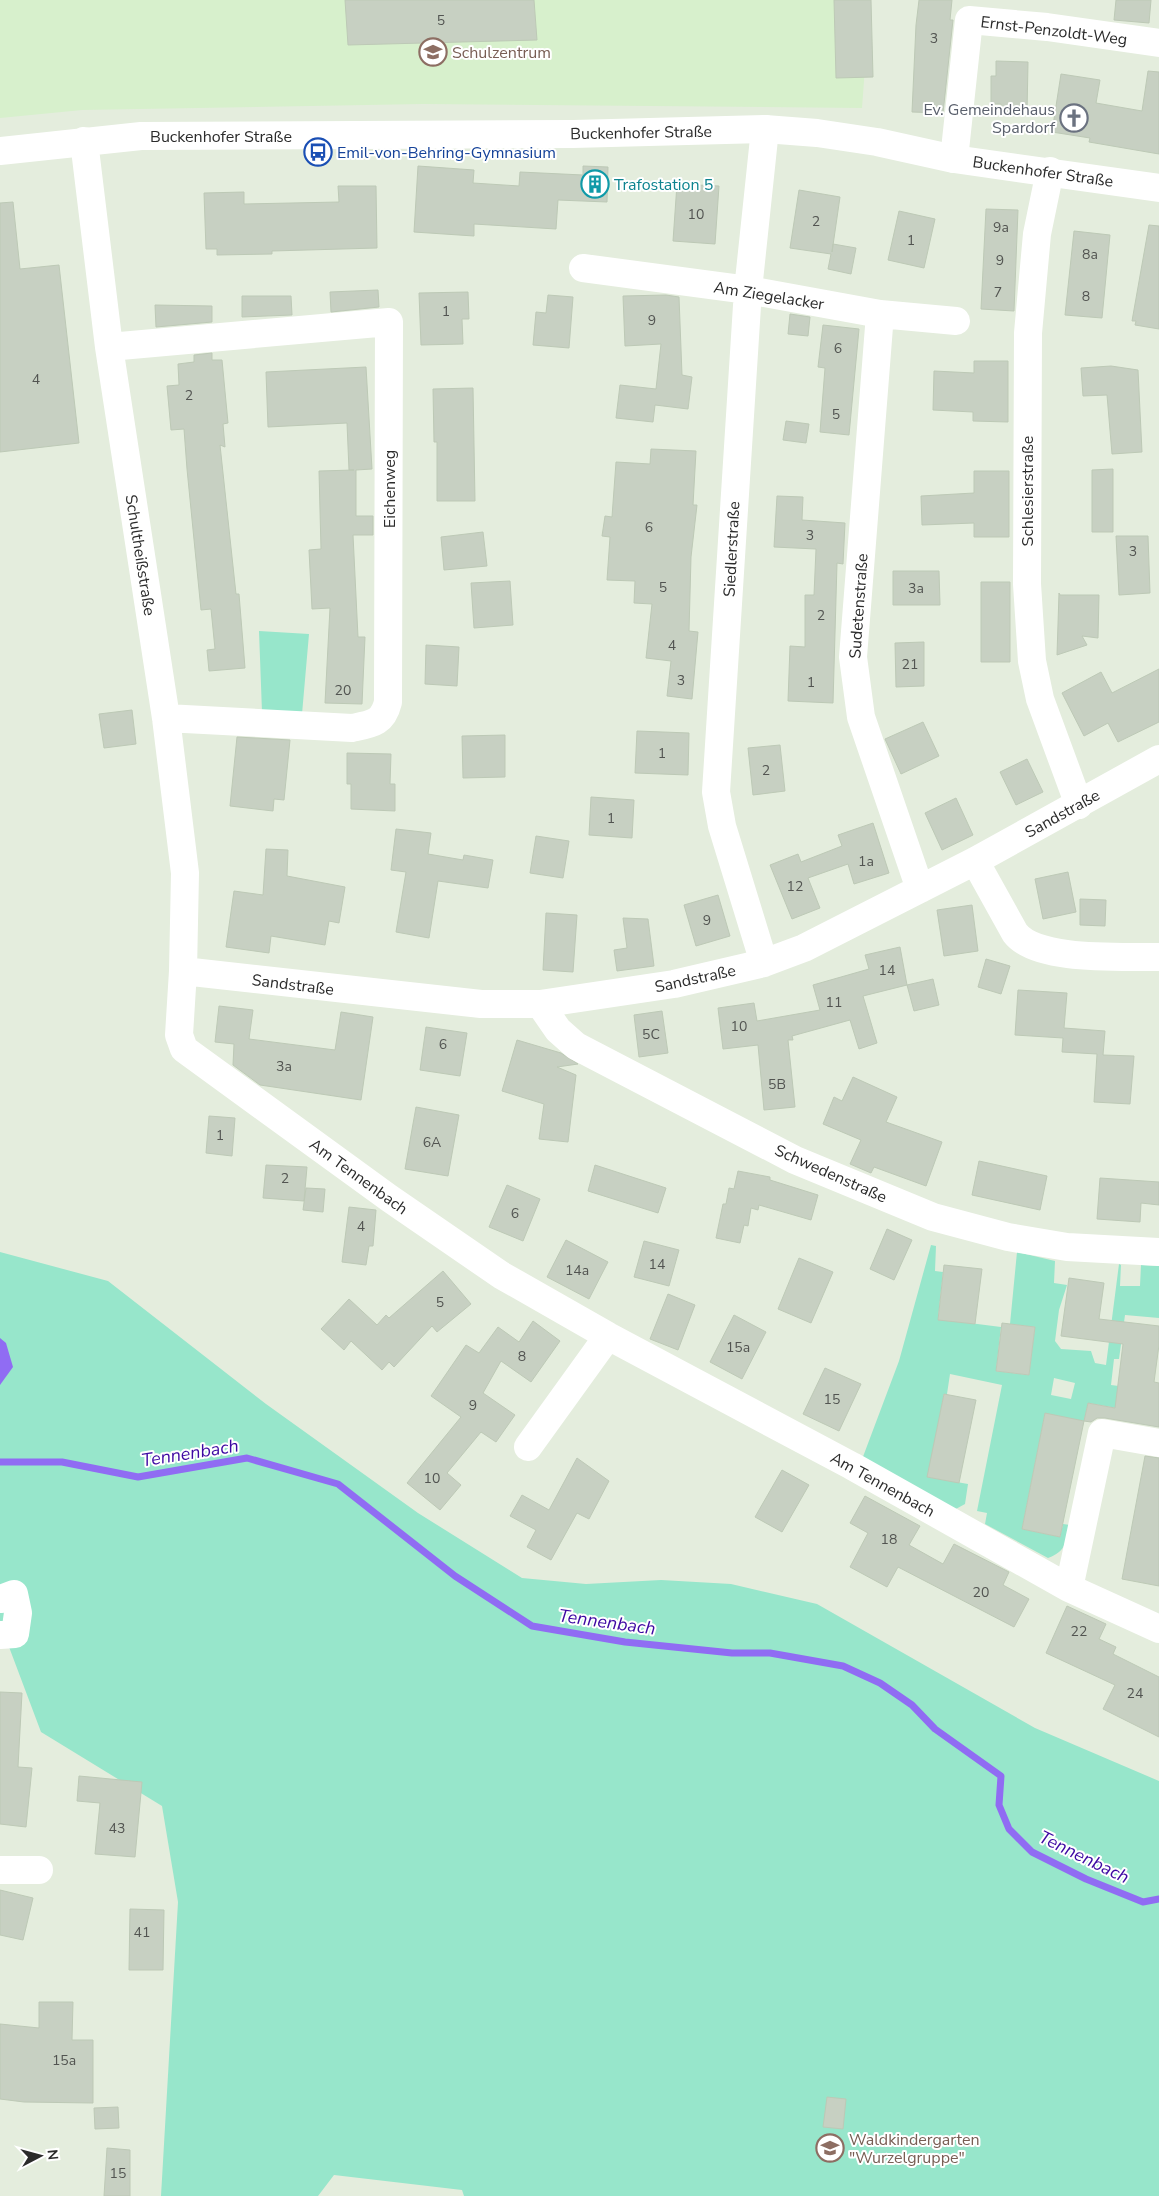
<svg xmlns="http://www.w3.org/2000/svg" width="1159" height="2196" viewBox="0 0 1159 2196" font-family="'Nunito Sans',sans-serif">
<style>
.education{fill:#d7f0cc}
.green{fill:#97e6cb;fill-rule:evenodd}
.water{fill:#906cf3}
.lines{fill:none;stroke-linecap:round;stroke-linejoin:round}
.stream{stroke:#906cf3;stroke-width:7}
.building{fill:#c7d0c2;stroke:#bdc9b6}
.street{stroke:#fff;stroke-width:28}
.secondary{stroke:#fff;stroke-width:28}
.labels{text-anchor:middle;stroke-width:4;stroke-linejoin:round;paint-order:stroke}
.number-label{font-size:14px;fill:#525451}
.street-label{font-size:16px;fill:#2b2b2b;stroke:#fff}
.education-label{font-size:16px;fill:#785e54;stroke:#fff;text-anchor:start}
.worship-label{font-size:16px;fill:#5b616d;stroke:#fff;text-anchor:end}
.transit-label{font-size:16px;fill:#164399;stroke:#fff;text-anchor:start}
.culture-label{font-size:16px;fill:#0d838f;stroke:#fff;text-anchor:start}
.water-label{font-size:18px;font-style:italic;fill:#3d08a2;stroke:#fff}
</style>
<rect width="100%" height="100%" fill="#e4eddd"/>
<!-- education -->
<path class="education" d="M0 0H870L862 108 423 104 82 110 0 118Z"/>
<!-- green -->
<path class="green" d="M259 631 309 634 302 714 262 712Z
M931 1245 936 1246 935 1271 943 1272 938 1319 1001 1327 996 1371 1029 1375 1035 1327 1010 1324 1017 1252 1055 1261 1054 1283 1067 1285 1059 1310 1055 1341 1061 1349 1091 1351 1095 1363 1106 1365 1119 1264 1121 1265 1120 1286H1140L1141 1265 1159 1266V1318L1125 1315 1119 1359H1114L1111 1385 1142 1389 1145 1413 1088 1403 1084 1421 1045 1414 1022 1529 1060 1537 1063 1524 1070 1525C1065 1542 1067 1551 1048 1558L985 1524 987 1513 977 1511 1002 1385 950 1374 947 1394H944L928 1477 968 1484 965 1504 954 1510 861 1462 899 1361ZM1054 1378 1075 1383 1071 1399 1051 1395Z
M0 1252 108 1281 266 1404 418 1513 522 1578 586 1584 661 1580 731 1584 817 1604 1035 1728 1159 1781V2196H464L462 2190 334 2175 318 2196H161L178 1902 162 1806 41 1732 0 1623Z"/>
<!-- water -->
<path class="water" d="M0 1338 6 1343 13 1367 0 1385Z"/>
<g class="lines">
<!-- stream -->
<path class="stream" d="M0 1462H62L138 1477 247 1458 338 1484 455 1576 532 1626 625 1642 732 1653H770L843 1666 880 1683 912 1705 935 1729 1001 1776 999 1805 1009 1829 1032 1852 1086 1879 1143 1902 1159 1899"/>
</g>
<!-- building -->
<path class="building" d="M345 0H534L537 40 348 45Z
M834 0H871L873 77 836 78Z
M919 0H952L950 20H953L943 113 912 112 916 25Z
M1116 0H1151L1149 23 1114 20Z
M996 61 1028 62 1027 113 1002 112 1001 104H991V76H996Z
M1148 71 1159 72V154L1089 142 1090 138 1052 132 1061 74 1100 80 1096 103 1142 111Z
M418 166 474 170 473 183 519 186 520 172 583 175V166L608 167 607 202 558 200 556 229 474 224V236L414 232Z
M677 184 719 186 715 244 673 241Z
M338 186H376L377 248 272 251V254L217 255V249H206L204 193 244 192V204L339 202Z
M799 190 840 197 832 252 833 244 856 248 851 274 828 269 831 254 790 248Z
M13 202 20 269 59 265 79 443 0 452V203Z
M986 209 1018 210 1014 311 981 309Z
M899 211 935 219 924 268 888 260Z
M1149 225 1159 226V329L1135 325 1136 321H1132Z
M1074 231 1110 235 1102 318 1065 315Z
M378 290 379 307 331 312 330 292Z
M468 292 469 319H462L463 344 421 345 419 293Z
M548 295 573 297 569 348 533 345 536 312 546 313Z
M666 295 679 297 682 375 692 377 688 409 655 405 653 422 616 418 620 385 656 389 661 344 625 346 623 296Z
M242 296H291L292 315 242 317Z
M155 305 212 306V322L156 327Z
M790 314 810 317 808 336 788 334Z
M823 325 859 329 849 435 820 432 825 368 818 367Z
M212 353V360H222L228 423 223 424 225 447 220 445 236 594H239L245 668 209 671 207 650 215 649 211 609 201 610 187 469 184 429 171 430 167 386 179 385 178 364 194 362V355Z
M974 361H1008V422L973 421V412L933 410 934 371 974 373Z
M1111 366 1138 370 1142 452 1112 454 1107 395 1083 396 1081 368Z
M366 367 372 469 356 470V516H373V535H353L358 637H365L362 704 325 703 330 608 312 609 309 550 321 549 319 471 354 470H349L347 423 268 427 266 372Z
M473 388 475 501H437V442H434L433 389Z
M786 421 809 424 806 443 783 440Z
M651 449 696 451 693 505H697L691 557 689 631 698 632 692 699 667 696 671 661 646 658 652 604 634 603 635 581 607 580 610 537 602 536 605 516 612 517 616 462 650 464Z
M1113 469V532H1092V470Z
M974 471H1009V537H974V523L922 525 921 496 974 493Z
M777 496 803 497 802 520 845 523 843 564 837 563 833 703 788 701 790 646 805 647V595H814L816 549 774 547Z
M483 532 487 566 444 570 441 537Z
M1116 536H1148L1150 593 1119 595Z
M893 571H939L940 605H893Z
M510 581 513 625 474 628 471 583Z
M981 582H1010V662H981Z
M1059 593 1060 595H1099L1098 638 1082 636 1087 645 1057 655Z
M924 642V686L896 687 895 643Z
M426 645 459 647 457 686 425 684Z
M1159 669V722L1118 742 1108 723 1084 736 1062 693 1101 672 1112 693Z
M132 710 136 744 104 748 99 714Z
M923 722 939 756 901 774 885 739Z
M637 731 689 733 688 775 635 773Z
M505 735V777L463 778 462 736Z
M237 737 290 740 284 800 274 799 273 811 230 806Z
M780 745 785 791 753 795 748 748Z
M347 753 391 754 390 784H395V811L351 809V784H347Z
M1027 759 1043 792 1016 805 1000 772Z
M591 797 634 800 632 838 589 835Z
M956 798 973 835 942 850 925 813Z
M873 823 889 873 854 884 848 864 808 878 820 908 792 919 770 865 798 854 801 862 842 846 838 835Z
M396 829 431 833 428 854 463 860 464 855 493 860 488 888 438 881 429 938 396 932 406 872 391 870Z
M536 836 569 841 563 878 530 873Z
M266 849 288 850 287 876 345 887 339 923 329 921 325 945 271 936 269 953 226 947 234 891 263 895Z
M1068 872 1076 912 1043 919 1035 879Z
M718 895 730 936 696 946 684 905Z
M1080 899 1106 900 1105 926 1080 925Z
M972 905 978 951 944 956 937 910Z
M546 913 577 915 573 972 543 970Z
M623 918 648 919 654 966 617 971 614 950 627 948Z
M900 947 907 985 863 996 877 1043 859 1049 850 1020 792 1036 793 1040H788L795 1107 764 1110 758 1045 723 1049 718 1008 754 1003 757 1021 820 1010 813 985 869 969 865 955Z
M986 959 1010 966 1001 994 978 987Z
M933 979 939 1005 914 1011 907 985Z
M1018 990 1067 993 1064 1028 1105 1031 1103 1055 1134 1056 1130 1104 1094 1102 1097 1054 1062 1052 1063 1038 1015 1035Z
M219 1006 253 1010 249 1039 335 1050 341 1012 373 1017 361 1100 260 1085 233 1065 234 1044 215 1042Z
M662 1011 668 1053 639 1057 634 1015Z
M426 1027 467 1033 460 1076 420 1070Z
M517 1040 561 1053 578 1064 557 1067 576 1075 568 1142 539 1139 544 1104 502 1091Z
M853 1077 897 1097 886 1122 942 1142 926 1186 874 1167 871 1173 850 1164 861 1140 823 1124 834 1097 842 1101Z
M416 1107 459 1115 448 1176 405 1169Z
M209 1116 235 1118 232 1156 206 1153Z
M979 1161 1047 1176 1040 1210 972 1195Z
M266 1165 307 1167 304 1201 263 1198Z
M595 1165 666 1188 658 1213 588 1191Z
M738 1171 770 1177V1180L818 1195 811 1220 759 1205 758 1210 751 1208 748 1226 744 1225 740 1243 716 1238 723 1204H726L729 1188 734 1189Z
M1100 1178 1159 1182V1205L1141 1203 1140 1222 1097 1219Z
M507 1185 540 1199 523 1241 489 1227Z
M306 1188 325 1189 323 1212 303 1210Z
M349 1207 376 1210 373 1246H369L366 1265 342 1262Z
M887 1229 912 1240 894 1280 870 1269Z
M566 1240 608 1262 589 1299 547 1277Z
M644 1241 679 1250 669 1286 634 1277Z
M799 1258 833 1272 811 1323 778 1309Z
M944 1265 982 1269 975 1324 938 1320Z
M443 1271 471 1304 437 1332 432 1326 394 1367 389 1362 382 1370 351 1341 344 1350 321 1329 349 1299 377 1325 386 1315 389 1318Z
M1069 1278 1104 1283 1099 1319 1159 1326V1345L1154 1382 1159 1383V1427L1105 1418H1097L1091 1422 1084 1421 1088 1403 1115 1408 1123 1344 1061 1336Z
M668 1294 695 1305 678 1350 650 1339Z
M734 1315 766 1332 742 1379 710 1362Z
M533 1321 560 1341 531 1382 501 1361 483 1393 515 1415 496 1442 481 1432 447 1473 461 1485 440 1510 407 1483 461 1417 431 1396 466 1345 479 1353 498 1327 519 1342Z
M1002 1323 1035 1327 1029 1375 996 1371Z
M825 1368 861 1384 839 1431 803 1414Z
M944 1394 976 1400 959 1483 927 1477Z
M1045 1413 1084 1421 1060 1537 1022 1529Z
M1145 1456 1159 1458V1586L1122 1579Z
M577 1458 609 1481 589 1519 577 1513 551 1560 527 1547 536 1530 510 1516 522 1495 549 1510Z
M782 1470 809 1485 782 1532 755 1517Z
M865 1496 920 1526 909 1545 943 1564 954 1544 1009 1572 1003 1585 1029 1599 1014 1627 898 1567 887 1587 850 1567 868 1533 850 1523Z
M1067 1606 1106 1624 1099 1639 1116 1647 1113 1654 1159 1677V1737L1103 1709 1115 1685 1046 1653Z
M0 1692 22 1693 18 1767 32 1768 26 1827 0 1824Z
M79 1776 142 1782 135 1857 95 1854 100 1803 77 1801Z
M0 1890 33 1898 23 1940 0 1935Z
M130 1909 164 1910 163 1970H129Z
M39 2002H73L72 2040H93V2103L24 2102 0 2099V2024L39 2028Z
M827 2097 846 2099 843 2129 823 2127Z
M118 2107 119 2128 95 2129 94 2108Z
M107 2148 130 2150V2196H104Z"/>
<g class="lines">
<!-- street -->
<path class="street" d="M84 141 109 347 166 718 185 873 183 971 179 1035 184 1049 389 1198 501 1275 608 1336 852 1466 1069 1588 1159 1629
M954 159 969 20 1047 27 1159 43
M1050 171 1037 234 1028 333 1027 584 1032 661 1040 699 1079 805
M583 268 748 290 880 314 956 321
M880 314 853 657 861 717 920 889
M109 347 389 322 388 702C383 723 372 724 352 728L166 718
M975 861 1015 933C1037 962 1124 956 1159 957
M764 963 722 826 716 792 748 290 765 129
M183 971 481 1004H540L674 984 764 963 804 948 975 861 1159 759
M540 1004 558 1030 576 1046 795 1160 933 1217 1008 1237 1067 1247 1159 1252
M528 1447 608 1336
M1069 1588 1102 1433 1159 1443
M0 1599 14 1594 18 1613 15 1634 0 1635
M0 1870H39"/>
<!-- secondary -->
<path class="secondary" d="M0 151 141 136 573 134 765 129 817 133 877 142 954 159 1159 188"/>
</g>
<!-- icons -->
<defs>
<g id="school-ring" transform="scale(1.4375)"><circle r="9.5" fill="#fff" stroke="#8d6e63" stroke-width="1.5"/><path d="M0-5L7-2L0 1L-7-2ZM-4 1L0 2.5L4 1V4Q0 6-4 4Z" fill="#8d6e63"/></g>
<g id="church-ring" transform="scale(1.4375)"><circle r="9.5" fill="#fff" stroke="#6b7280" stroke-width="1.5"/><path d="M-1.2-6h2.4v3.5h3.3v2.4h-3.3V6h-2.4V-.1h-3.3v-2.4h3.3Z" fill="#6b7280"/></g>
<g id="bus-ring" transform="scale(1.4375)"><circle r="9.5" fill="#fff" stroke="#1a4fb4" stroke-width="1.5"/><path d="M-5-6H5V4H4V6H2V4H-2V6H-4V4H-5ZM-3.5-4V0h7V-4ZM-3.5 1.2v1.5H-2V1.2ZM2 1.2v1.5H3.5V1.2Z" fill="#1a4fb4"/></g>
<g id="building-ring" transform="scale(1.4375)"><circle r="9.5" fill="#fff" stroke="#0f9aa8" stroke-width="1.5"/><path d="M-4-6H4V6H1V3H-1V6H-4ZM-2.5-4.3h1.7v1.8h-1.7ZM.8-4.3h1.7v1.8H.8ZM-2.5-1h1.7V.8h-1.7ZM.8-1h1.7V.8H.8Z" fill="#0f9aa8"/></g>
</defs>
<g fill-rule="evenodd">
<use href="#school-ring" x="433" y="52"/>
<use href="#church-ring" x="1074" y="118"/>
<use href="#bus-ring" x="318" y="152"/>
<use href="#building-ring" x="595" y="184"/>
<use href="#school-ring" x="830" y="2148"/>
</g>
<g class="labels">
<!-- number labels -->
<g class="number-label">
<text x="441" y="25">5</text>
<text x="934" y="43">3</text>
<text x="696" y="219">10</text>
<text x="816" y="226">2</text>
<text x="1001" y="232">9a</text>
<text x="911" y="245">1</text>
<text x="1090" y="259">8a</text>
<text x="1000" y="265">9</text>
<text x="998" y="297">7</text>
<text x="1086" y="301">8</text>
<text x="446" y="316">1</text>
<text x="652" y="325">9</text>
<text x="838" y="353">6</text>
<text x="36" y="384">4</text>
<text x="189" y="400">2</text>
<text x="836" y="419">5</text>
<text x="649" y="532">6</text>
<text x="810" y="540">3</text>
<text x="1133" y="556">3</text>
<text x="663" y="592">5</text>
<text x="916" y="593">3a</text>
<text x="821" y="620">2</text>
<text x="672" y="650">4</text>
<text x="910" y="669">21</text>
<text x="681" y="685">3</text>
<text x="811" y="687">1</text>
<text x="343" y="695">20</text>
<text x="662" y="758">1</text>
<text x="766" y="775">2</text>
<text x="611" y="823">1</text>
<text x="866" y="866">1a</text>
<text x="795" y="891">12</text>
<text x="707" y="925">9</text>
<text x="887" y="975">14</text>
<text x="834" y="1007">11</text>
<text x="739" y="1031">10</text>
<text x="651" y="1039">5C</text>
<text x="443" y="1049">6</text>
<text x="284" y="1071">3a</text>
<text x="777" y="1089">5B</text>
<text x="220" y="1140">1</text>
<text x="432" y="1147">6A</text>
<text x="285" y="1183">2</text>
<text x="515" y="1218">6</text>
<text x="361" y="1231">4</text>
<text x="657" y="1269">14</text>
<text x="577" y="1275">14a</text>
<text x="440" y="1307">5</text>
<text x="738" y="1352">15a</text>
<text x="522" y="1361">8</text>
<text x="832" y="1404">15</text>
<text x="473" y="1410">9</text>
<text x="432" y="1483">10</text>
<text x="889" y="1544">18</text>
<text x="981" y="1597">20</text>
<text x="1079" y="1636">22</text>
<text x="1135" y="1698">24</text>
<text x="117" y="1833">43</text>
<text x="142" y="1937">41</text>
<text x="64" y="2065">15a</text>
<text x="118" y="2178">15</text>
</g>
<!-- street labels -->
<g class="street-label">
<text transform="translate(1054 30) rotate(7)" y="6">Ernst-Penzoldt-Weg</text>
<text transform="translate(641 132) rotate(-1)" y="6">Buckenhofer Straße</text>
<text x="221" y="142">Buckenhofer Straße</text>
<text transform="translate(1043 171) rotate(8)" y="6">Buckenhofer Straße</text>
<text transform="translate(769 295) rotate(9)" y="6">Am Ziegelacker</text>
<text transform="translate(389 489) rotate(-90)" y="6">Eichenweg</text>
<text transform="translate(1027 491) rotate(-90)" y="6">Schlesierstraße</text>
<text transform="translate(731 549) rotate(-87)" y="6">Siedlerstraße</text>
<text transform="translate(141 555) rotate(81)" y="6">Schultheißstraße</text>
<text transform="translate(858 606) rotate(-86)" y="6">Sudetenstraße</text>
<text transform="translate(1062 813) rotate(-29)" y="6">Sandstraße</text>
<text transform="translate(695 978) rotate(-12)" y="6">Sandstraße</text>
<text transform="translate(293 984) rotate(7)" y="6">Sandstraße</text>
<text transform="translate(831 1173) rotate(24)" y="6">Schwedenstraße</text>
<text transform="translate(359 1176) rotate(36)" y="6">Am Tennenbach</text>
<text transform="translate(883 1484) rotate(29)" y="6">Am Tennenbach</text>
</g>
<!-- education labels -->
<g class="education-label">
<text x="452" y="58">Schulzentrum</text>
<text x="849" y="2145">Waldkindergarten<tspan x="849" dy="18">"Wurzelgruppe"</tspan></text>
</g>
<!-- worship labels -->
<g class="worship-label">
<text x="1055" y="115">Ev. Gemeindehaus<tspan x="1055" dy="18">Spardorf</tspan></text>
</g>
<!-- transit labels -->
<g class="transit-label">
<text x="337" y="158">Emil-von-Behring-Gymnasium</text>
</g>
<!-- culture labels -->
<g class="culture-label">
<text x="614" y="190">Trafostation 5</text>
</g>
<!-- water labels -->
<g class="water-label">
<text transform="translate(190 1453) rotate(-9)" y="6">Tennenbach</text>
<text transform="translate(607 1622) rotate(8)" y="6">Tennenbach</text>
<text transform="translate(1084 1857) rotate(26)" y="6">Tennenbach</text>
</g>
</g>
<!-- north arrow -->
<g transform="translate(40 2156) rotate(84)" stroke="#ffffff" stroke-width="4" paint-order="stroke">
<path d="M0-4L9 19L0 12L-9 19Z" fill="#2b2b2b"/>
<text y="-8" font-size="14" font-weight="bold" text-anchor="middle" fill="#2b2b2b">N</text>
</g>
</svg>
